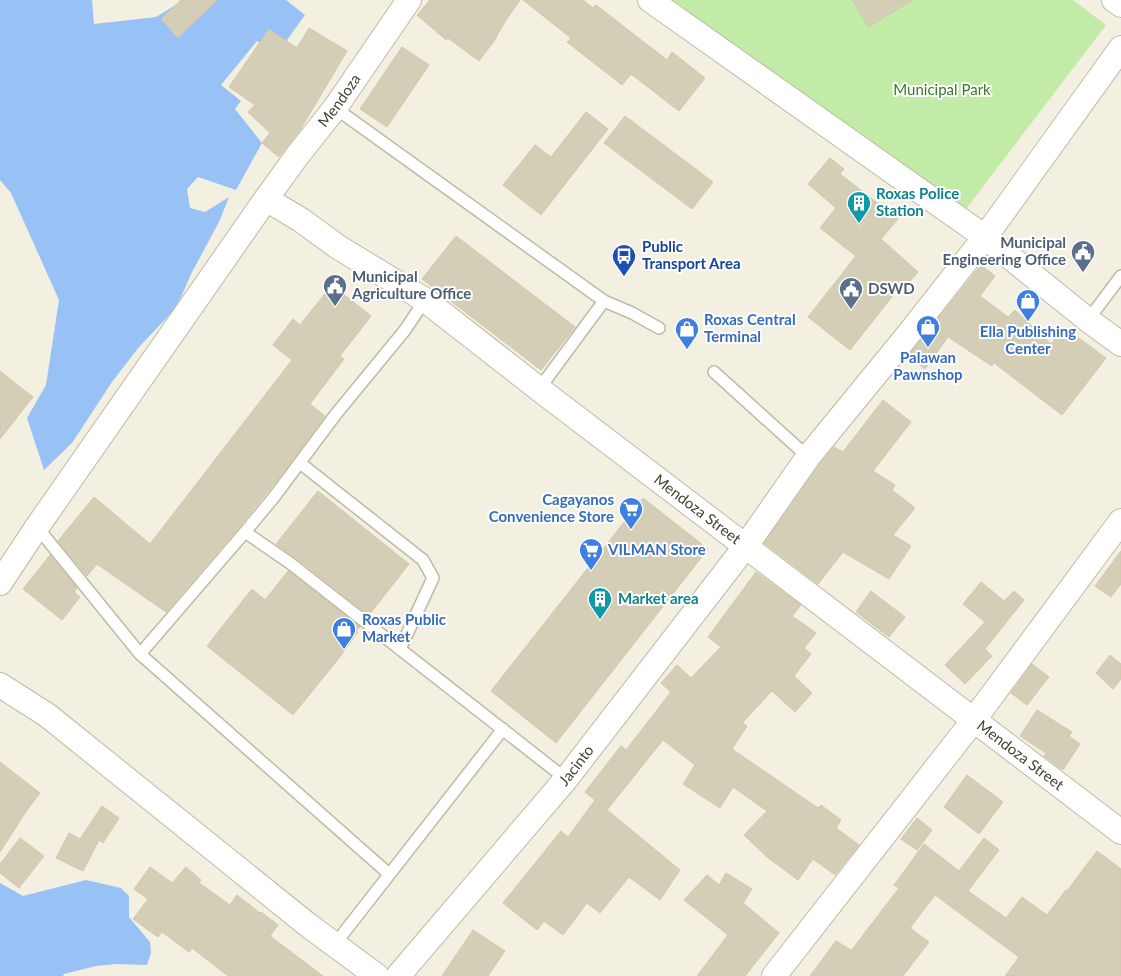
<svg xmlns="http://www.w3.org/2000/svg" width="1121" height="976" viewBox="0 0 1121 976" font-family="Lato,sans-serif">
<style>
.green{fill:#c2eba7}
.water{fill:#98c1f6}
.building{fill:#d5ceb7;stroke:#d1c8a9}
.lines{fill:none;stroke-linecap:round;stroke-linejoin:round}
.lane-casing{stroke:#bfbaa4;stroke-width:14}
.street-casing{stroke:#bfbaa4;stroke-width:26}
.lane{stroke:#fff;stroke-width:11}
.street{stroke:#fff;stroke-width:24}
.labels{text-anchor:middle;stroke-width:4;stroke-linejoin:round;paint-order:stroke}
.park-label{font-size:15px;fill:#357b21;stroke:#fff}
.street-label{font-size:15px;fill:#454032;stroke:#fff}
.culture-label{font-size:15px;font-weight:bold;fill:#0d838f;stroke:#fff;text-anchor:start}
.service-label{font-size:15px;font-weight:bold;fill:#4e5e75;stroke:#fff;text-anchor:start}
.transit-label{font-size:15px;font-weight:bold;fill:#164399;stroke:#fff;text-anchor:start}
.shop-label{font-size:15px;font-weight:bold;fill:#366cbe;stroke:#fff;text-anchor:start}
</style>
<rect width="100%" height="100%" fill="#f3f0e2"/>
<!-- green -->
<path class="green" d="M671 0H1073L1106 25 960 217Z"/>
<!-- water -->
<path class="water" d="M0 0H92L94 24 156 17 184 0H286L305 15 279 51 257 41 221 85 241 101 235 109 262 143 236 190 198 177 187 189 190 208 205 212 229 197 219 222 191 274 182 295 174 310 139 347 112 382 72 443 44 470 27 418 46 385 59 300 11 193 0 180Z
M86 880 121 888 129 896V917L150 942 151 953 147 965 116 964 96 966 64 974 63 976H0V883L23 896Z"/>
<!-- building -->
<path class="building" d="M181 0H217L178 38 161 19Z
M430 0H520L506 20 496 37H497L479 61 448 38 446 40 417 15Z
M523 0H583L593 8 596 5 667 60 672 52 705 78 679 111 631 74 622 85 567 42 571 38Z
M852 0H912L869 27Z
M309 28 347 51 300 130 279 157 262 143 270 133 248 112 255 105 229 87 269 29 297 48Z
M402 47 429 65 387 127 360 109Z
M586 112 608 129 541 215 503 185 535 145 551 157Z
M625 116 713 182 692 209 604 143Z
M830 158 844 169 840 174 898 219 881 239 918 272 901 292 898 289 850 350 808 317 856 256 820 228 836 208 808 184Z
M456 236 575 327 541 370 422 279Z
M981 265 995 276 980 296 1008 317 1015 310 1051 344 1064 327 1106 358 1062 415 994 363 992 366 948 337 925 369 908 356Z
M332 285 371 316 340 356 344 359 310 404 325 416 274 484 239 527 166 612 97 564 87 576 58 541 94 497 150 544 292 360 273 345 293 319 300 325Z
M0 371 33 397 0 439Z
M883 400 911 422 873 471 895 485 892 490 915 508 893 535 911 546 889 579 843 552 818 584 764 543 819 465 834 447 843 452Z
M318 491 409 564 369 615 295 557 276 544Z
M643 498 708 549 556 743 491 691Z
M1121 551V584L1111 597 1095 586Z
M50 555 77 588 74 592 80 597 62 620 23 589Z
M288 571 360 627 356 631 358 632 339 658 293 715 207 646 252 589 265 600Z
M756 572 801 605 792 616 816 633 804 648 811 654 794 676 812 693 795 712 772 691 742 723 747 726 732 749 818 808 821 805 841 820 836 828 859 845 835 875 813 859 798 880 767 857 744 835 767 811 733 787 720 808 683 784 695 765 663 740 607 810 680 870 660 900 629 877 600 913 587 903 563 935 544 921 537 930 503 903 561 831 568 837 595 800 585 792 621 746 626 750 671 692 661 683 677 665 691 678 721 647 708 637Z
M981 582 1004 601 1014 591 1024 600 985 649 992 656 965 684 945 665 985 622 963 604Z
M871 591 905 617 889 637 856 612Z
M1110 655 1121 664V679L1113 689 1096 673Z
M1032 664 1049 677 1027 705 1011 693Z
M1037 710 1072 732 1069 736 1080 744 1063 770 1044 756 1046 753 1020 736Z
M0 762 40 793 27 810 0 852Z
M967 775 1003 802 979 834 944 807Z
M102 806 119 818 103 843 99 840 83 871 56 858 69 833 80 839Z
M917 818 932 830 917 850 901 839Z
M20 838 44 856 19 888 0 873V864Z
M984 838 999 850 968 891 1006 918 1022 897 1047 915 1066 890 1067 891 1097 851 1121 869V976H1005L1019 957 935 895 910 928 929 942 903 976H810L836 941 851 950 854 947 899 888 894 885 924 844 959 871Z
M150 867 172 883 186 867 201 880 199 883 230 905 237 895 260 913 261 912 278 925 270 936 323 976H228L192 948 189 952 162 932 158 937 133 919 148 899 134 889Z
M726 873 752 889 743 903 779 933 745 976H697L728 935 684 900 707 875 719 885Z
M473 930 505 951 488 976H442Z"/>
<g class="lines">
<!-- lane casing -->
<g class="lane-casing">
<path id="lane" d="M335 108 604 301
M425 300 405 330 336 414 274 497 245 532 290 563 566 779
M1088 320 1121 276
M714 372 808 457
M539 389 604 301 632 313 659 328
M300 463 423 560 433 578 400 649
M37 527 140 654 389 874
M140 654 245 532
M335 944 503 729"/>
</g>
<!-- street casing -->
<g class="street-casing">
<g id="street">
<path d="M650 0 985 237 1088 320 1121 344"/>
<path d="M1114 0 1121 5"/>
<path id="s1" d="M266 199 301 220 338 247 425 300 539 389 1121 832"/>
<path id="s2" d="M0 583 37 527 266 199 297 156 335 108 409 0"/>
<path d="M0 685 47 715 308 925 377 976"/>
<path id="s3" d="M398 976 566 779 745 547 808 457 907 336 985 237 1121 48"/>
<path d="M774 976 973 721 1121 521"/>
</g>
</g>
<!-- lane -->
<use href="#lane" class="lane"/>
<!-- street -->
<use href="#street" class="street"/>
</g>
<!-- icons -->
<defs>
<g id="building-pin" transform="scale(1.25)"><path d="M0 17L-7.5 6A9.5 9.5 0 1 1 7.5 6Z" fill="#0f9aa8" stroke="#fff"/><path d="M-4-6H4V6H1V3H-1V6H-4ZM-2.5-4.3h1.7v1.8h-1.7ZM.8-4.3h1.7v1.8H.8ZM-2.5-1h1.7V.8h-1.7ZM.8-1h1.7V.8H.8Z" fill="#fff"/></g>
<g id="civic-pin" transform="scale(1.25)"><path d="M0 17L-7.5 6A9.5 9.5 0 1 1 7.5 6Z" fill="#5c6f8a" stroke="#fff"/><path d="M-.6-6.5H3V-4.5H.6V-3L4-1V1h2V6H-6V1h2V-1L-.6-3ZM-1.2 2.5V6h2.4V2.5Z" fill="#fff"/></g>
<g id="bus-pin" transform="scale(1.25)"><path d="M0 17L-7.5 6A9.5 9.5 0 1 1 7.5 6Z" fill="#1a4fb4" stroke="#fff"/><path d="M-5-6H5V4H4V6H2V4H-2V6H-4V4H-5ZM-3.5-4V0h7V-4ZM-3.5 1.2v1.5H-2V1.2ZM2 1.2v1.5H3.5V1.2Z" fill="#fff"/></g>
<g id="shop-pin" transform="scale(1.25)"><path d="M0 17L-7.5 6A9.5 9.5 0 1 1 7.5 6Z" fill="#3f7fe0" stroke="#fff"/><path d="M-5-2.5h2.3a2.7 3.5 0 0 1 5.4 0H5L5.5 6h-11ZM-1.5-2.5h3a1.5 2.3 0 0 0-3 0Z" fill="#fff"/></g>
<g id="supermarket-pin" transform="scale(1.25)"><path d="M0 17L-7.5 6A9.5 9.5 0 1 1 7.5 6Z" fill="#3f7fe0" stroke="#fff"/><path d="M-6-5.5h2.5l.6 2H6L4.5 2H-2.5L-4.4-4H-6ZM-1.5 3.2a1.3 1.3 0 1 0 .1 0ZM3 3.2a1.3 1.3 0 1 0 .1 0Z" fill="#fff"/></g>
</defs>
<g fill-rule="evenodd">
<use href="#building-pin" x="859" y="203"/>
<use href="#civic-pin" x="1083" y="252"/>
<use href="#bus-pin" x="624" y="256"/>
<use href="#civic-pin" x="335" y="286"/>
<use href="#civic-pin" x="851" y="289"/>
<use href="#shop-pin" x="1028" y="301"/>
<use href="#shop-pin" x="928" y="327"/>
<use href="#shop-pin" x="687" y="329"/>
<use href="#supermarket-pin" x="631" y="509"/>
<use href="#supermarket-pin" x="591" y="550"/>
<use href="#building-pin" x="600" y="599"/>
<use href="#shop-pin" x="344" y="629"/>
</g>
<g class="labels">
<!-- park labels -->
<g class="park-label">
<text x="942" y="95">Municipal Park</text>
</g>
<!-- street labels -->
<g class="street-label">
<text dy="5" stroke="none"><textPath href="#s2" startOffset="590">Mendoza</textPath></text>
<text dy="5" stroke="none"><textPath href="#s1" startOffset="532">Mendoza Street</textPath></text>
<text dy="5" stroke="none"><textPath href="#s1" startOffset="938">Mendoza Street</textPath></text>
<text dy="5" stroke="none"><textPath href="#s3" startOffset="276">Jacinto</textPath></text>
</g>
<!-- culture labels -->
<g class="culture-label">
<text x="876" y="199">Roxas Police<tspan x="876" dy="17">Station</tspan></text>
<text x="618" y="604">Market area</text>
</g>
<!-- service labels -->
<g class="service-label">
<text x="1066" y="248" text-anchor="end">Municipal<tspan x="1066" dy="17">Engineering Office</tspan></text>
<text x="352" y="282">Municipal<tspan x="352" dy="17">Agriculture Office</tspan></text>
<text x="868" y="294">DSWD</text>
</g>
<!-- transit labels -->
<g class="transit-label">
<text x="642" y="252">Public<tspan x="642" dy="17">Transport Area</tspan></text>
</g>
<!-- shop labels -->
<g class="shop-label">
<text x="704" y="325">Roxas Central<tspan x="704" dy="17">Terminal</tspan></text>
<text x="1028" y="337" text-anchor="middle">Ella Publishing<tspan x="1028" dy="17">Center</tspan></text>
<text x="928" y="363" text-anchor="middle">Palawan<tspan x="928" dy="17">Pawnshop</tspan></text>
<text x="614" y="505" text-anchor="end">Cagayanos<tspan x="614" dy="17">Convenience Store</tspan></text>
<text x="608" y="555">VILMAN Store</text>
<text x="362" y="625">Roxas Public<tspan x="362" dy="17">Market</tspan></text>
</g>
</g>
</svg>
